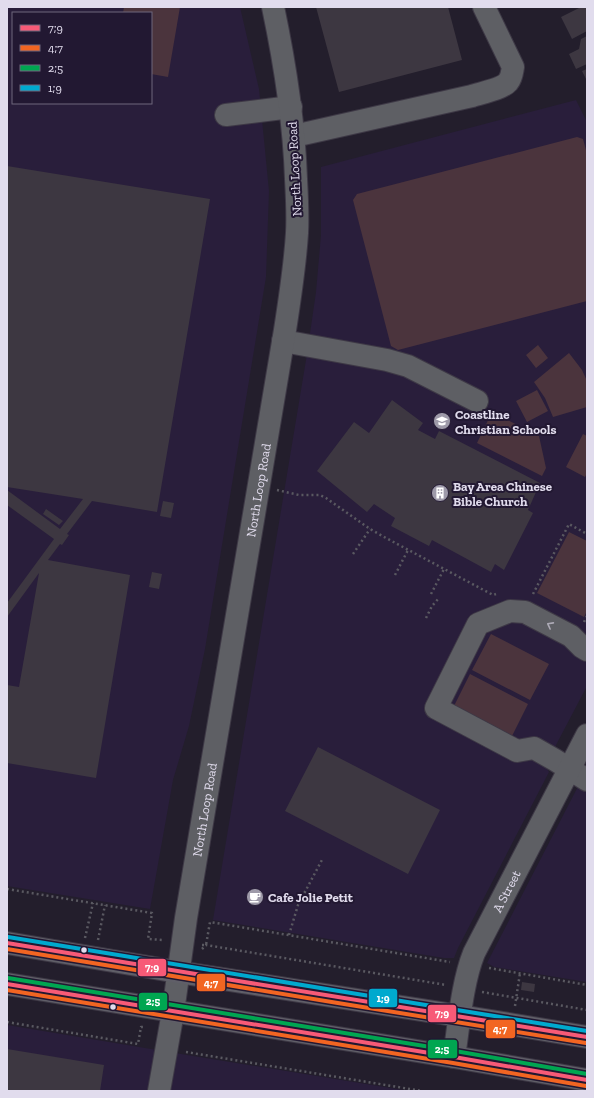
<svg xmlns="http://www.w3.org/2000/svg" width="594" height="1098" viewBox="0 0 594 1098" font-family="'Zilla Slab',serif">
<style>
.built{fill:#291e3b;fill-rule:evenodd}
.green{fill:#4b343d}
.building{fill:#3d3741}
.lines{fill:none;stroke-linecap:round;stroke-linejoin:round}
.minor-casing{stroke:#3e3946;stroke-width:24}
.major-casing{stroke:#3e3946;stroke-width:24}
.path{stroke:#5a5961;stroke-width:2.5;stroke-dasharray:2 3;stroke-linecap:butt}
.minor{stroke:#5e5f64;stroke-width:22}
.major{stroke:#605f68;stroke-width:22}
.bus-1-casing{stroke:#221832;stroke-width:7}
.bus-2-casing{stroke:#221832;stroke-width:7}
.bus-3-casing{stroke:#221832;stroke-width:7}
.bus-4-casing{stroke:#221832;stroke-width:7}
.bus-1{stroke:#f75a77;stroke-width:4}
.bus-2{stroke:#f26522;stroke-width:4}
.bus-3{stroke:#00a651;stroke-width:4}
.bus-4{stroke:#00a9ce;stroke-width:4}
.oneway{stroke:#adaab6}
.bus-dot{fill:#e1dced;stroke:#221832;stroke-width:1.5}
.labels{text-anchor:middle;stroke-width:4;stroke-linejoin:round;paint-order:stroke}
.street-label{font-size:13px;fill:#e1dced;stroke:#221832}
.poi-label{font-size:13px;font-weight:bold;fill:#e1dced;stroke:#221832;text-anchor:start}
.line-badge{stroke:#221832;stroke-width:1.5}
.badge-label{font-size:11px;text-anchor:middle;font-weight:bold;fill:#fff}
</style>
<rect width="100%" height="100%" fill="#231e2c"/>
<!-- built -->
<path class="built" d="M7 7H240L259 89 269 191 266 277 205 649 189 726 173 780 150 909 7 886ZM13 13H151V103H13Z
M576 100 587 122V686L545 766 549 772 458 948 454 958H444L213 920 307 354 316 292 321 235V167Z
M587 769V982L494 967 487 963Z
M7 1025 187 1055 409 1091H7Z"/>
<!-- green -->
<path class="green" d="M124 7H180L168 77 151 74V13H123Z
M577 137 583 139 587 154V301L398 350 391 346 353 200 357 194Z
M538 345 548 358 536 368 526 355Z
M569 353 582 370 587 381V407L553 417 545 398 534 382Z
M537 390 548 411 527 422 516 401Z
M492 412 539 436 546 468 542 476 477 443Z
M583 434 587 436V473L585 477 566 467Z
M569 532 587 541V611L584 617 537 593Z
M491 634 549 664 530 700 472 670Z
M470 674 528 704 510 740 452 710Z"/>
<!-- building -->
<path class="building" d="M316 7H448L462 60 339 92Z
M581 7H587V31L572 39 561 17Z
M587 36V64L576 69 569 54 579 49 581 39Z
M587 69V81L582 71Z
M7 166 210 199 157 512 92 501 67 534 69 535 62 545 60 544 48 560 130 575 96 778 7 763V685L19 687 39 573 7 617V603L54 539 7 505V490L60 529 83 499 7 487Z
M392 400 423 423 418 430 435 439 439 431 540 483 528 510 533 513 504 570 495 564 491 572 432 540 429 546 391 526 395 518 374 504 367 512 317 471 354 422 369 433Z
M163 501 174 503 171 518 160 516Z
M46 509 63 521 59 525 43 514Z
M152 572 162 574 159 589 149 587Z
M318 747 440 810 408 874 285 811Z
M522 982 535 984 534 992 521 990Z
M7 1049 104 1065 100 1091H7Z"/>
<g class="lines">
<!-- minor casing -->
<g class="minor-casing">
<g id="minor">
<path d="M226 115 291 107"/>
<path d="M294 136 472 96C481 93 502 89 508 82 512 77 512 72 513 67L484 7"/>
<path d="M283 341 387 360 408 366 477 401"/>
<path d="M587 650 582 647 571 636 525 612 510 611 478 624 436 708 517 751 534 748 555 760 587 780"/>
<path id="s1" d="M454 1057C459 1024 462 983 474 953L587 735"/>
<path id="s2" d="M159 1091 173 1012 186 918 285 330C290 298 295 266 297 233 298 216 297 197 296 179 294 120 285 64 273 7"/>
</g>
</g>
<!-- major casing -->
<g class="major-casing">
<path id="major" d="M7 943 178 972 460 1016 587 1037
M7 984 454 1057 587 1080"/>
</g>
<!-- path -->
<path class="path" d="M277 490 299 495H320L326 498 370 529 386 538 493 595 496 594
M353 554 370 529
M395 575 408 550
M431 594 444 569
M533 594 569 524 587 534
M426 618 432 606 439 598
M584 622 587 616
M7 889 152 913 148 939 163 940
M289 935 298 905 323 858
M85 938 93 903
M98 940 105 905
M202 945H206L210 922 450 962
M202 949 206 945 446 985
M489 968 587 985
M482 992 587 1010
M515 1006 520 973
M7 1022 138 1044 141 1027H143
M186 1052 422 1091"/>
<!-- minor -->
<use href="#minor" class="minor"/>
<!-- major -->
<use href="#major" class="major"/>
<!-- bus-1 casing -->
<g class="bus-1-casing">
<path id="bus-1" d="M7 943C200 976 394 1005 587 1037
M7 984 454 1057 587 1080"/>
</g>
<!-- bus-2 casing -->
<g class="bus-2-casing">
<path id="bus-2" d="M7 949C200 982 393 1011 586 1043
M7 990 453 1063 586 1086"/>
</g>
<!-- bus-3 casing -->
<g class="bus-3-casing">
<path id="bus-3" d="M8 978 455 1051 587 1074"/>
</g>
<!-- bus-4 casing -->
<g class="bus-4-casing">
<path id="bus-4" d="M8 937C201 970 394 999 587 1031"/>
</g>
<!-- bus-1 -->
<use href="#bus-1" class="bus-1"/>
<!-- bus-2 -->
<use href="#bus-2" class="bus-2"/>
<!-- bus-3 -->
<use href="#bus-3" class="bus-3"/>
<!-- bus-4 -->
<use href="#bus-4" class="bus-4"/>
</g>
<!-- one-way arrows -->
<defs><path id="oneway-chevron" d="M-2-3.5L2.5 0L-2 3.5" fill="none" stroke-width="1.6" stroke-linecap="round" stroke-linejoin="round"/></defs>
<use class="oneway" href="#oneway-chevron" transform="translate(550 625) rotate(-152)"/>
<!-- icons -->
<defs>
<g id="school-disc" transform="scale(0.9)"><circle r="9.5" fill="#9e9aa9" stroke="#221832"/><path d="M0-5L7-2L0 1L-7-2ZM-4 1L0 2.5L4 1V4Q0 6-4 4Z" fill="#fff"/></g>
<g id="building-disc" transform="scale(0.9)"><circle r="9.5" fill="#9e9aa9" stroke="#221832"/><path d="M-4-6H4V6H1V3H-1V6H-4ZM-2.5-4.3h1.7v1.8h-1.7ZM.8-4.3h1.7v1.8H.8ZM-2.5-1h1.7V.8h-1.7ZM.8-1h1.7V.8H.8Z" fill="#fff"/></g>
<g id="cafe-disc" transform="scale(0.9)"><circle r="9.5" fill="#9e9aa9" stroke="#221832"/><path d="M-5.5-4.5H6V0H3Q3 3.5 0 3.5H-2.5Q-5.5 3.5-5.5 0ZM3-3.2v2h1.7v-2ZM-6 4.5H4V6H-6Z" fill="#fff"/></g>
</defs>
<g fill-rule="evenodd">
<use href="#school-disc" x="442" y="421"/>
<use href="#building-disc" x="440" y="493"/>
<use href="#cafe-disc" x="255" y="897"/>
</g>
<!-- markers -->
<g class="bus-dot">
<circle cx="84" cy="950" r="3.5"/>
<circle cx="113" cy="1007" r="3.5"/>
</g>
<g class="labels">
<!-- street labels -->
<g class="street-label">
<text transform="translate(294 169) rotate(-93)" y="5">North Loop Road</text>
<text dy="5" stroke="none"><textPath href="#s2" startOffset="609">North Loop Road</textPath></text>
<text dy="5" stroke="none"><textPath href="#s2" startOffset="285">North Loop Road</textPath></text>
<text dy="5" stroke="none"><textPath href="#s1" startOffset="176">A Street</textPath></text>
</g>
<!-- poi labels -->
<g class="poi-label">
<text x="455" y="419">Coastline<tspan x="455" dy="15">Christian Schools</tspan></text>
<text x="453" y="491">Bay Area Chinese<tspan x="453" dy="15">Bible Church</tspan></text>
<text x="268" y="902">Cafe Jolie Petit</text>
</g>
</g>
<g class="line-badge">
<rect x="137" y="958" width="30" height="19" rx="4" fill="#f75a77"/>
<rect x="196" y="973" width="30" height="19" rx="4" fill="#f26522"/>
<rect x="368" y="988" width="30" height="20" rx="4" fill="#00a9ce"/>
<rect x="138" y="992" width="30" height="19" rx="4" fill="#00a651"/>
<rect x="427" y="1004" width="30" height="19" rx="4" fill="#f75a77"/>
<rect x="485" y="1019" width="31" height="20" rx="4" fill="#f26522"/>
<rect x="427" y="1039" width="31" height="20" rx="4" fill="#00a651"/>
</g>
<g class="badge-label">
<text x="152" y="971">7;9</text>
<text x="211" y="987">4;7</text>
<text x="383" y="1002">1;9</text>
<text x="153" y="1005">2;5</text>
<text x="442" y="1017">7;9</text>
<text x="500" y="1033">4;7</text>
<text x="442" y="1053">2;5</text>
</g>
<!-- border -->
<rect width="594" height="1098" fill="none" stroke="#e1dced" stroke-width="16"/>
<!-- legend -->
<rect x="12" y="12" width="140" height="92" fill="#221832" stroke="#6e667d"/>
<rect x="20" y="25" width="20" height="6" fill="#f75a77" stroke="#6e667d"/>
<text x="48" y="32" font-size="12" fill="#e1dced">7;9</text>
<rect x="20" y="45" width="20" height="6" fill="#f26522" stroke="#6e667d"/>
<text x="48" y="52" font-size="12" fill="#e1dced">4;7</text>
<rect x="20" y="65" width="20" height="6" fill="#00a651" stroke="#6e667d"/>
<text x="48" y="72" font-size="12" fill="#e1dced">2;5</text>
<rect x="20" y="85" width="20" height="6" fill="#00a9ce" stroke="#6e667d"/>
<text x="48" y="92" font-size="12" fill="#e1dced">1;9</text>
</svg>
